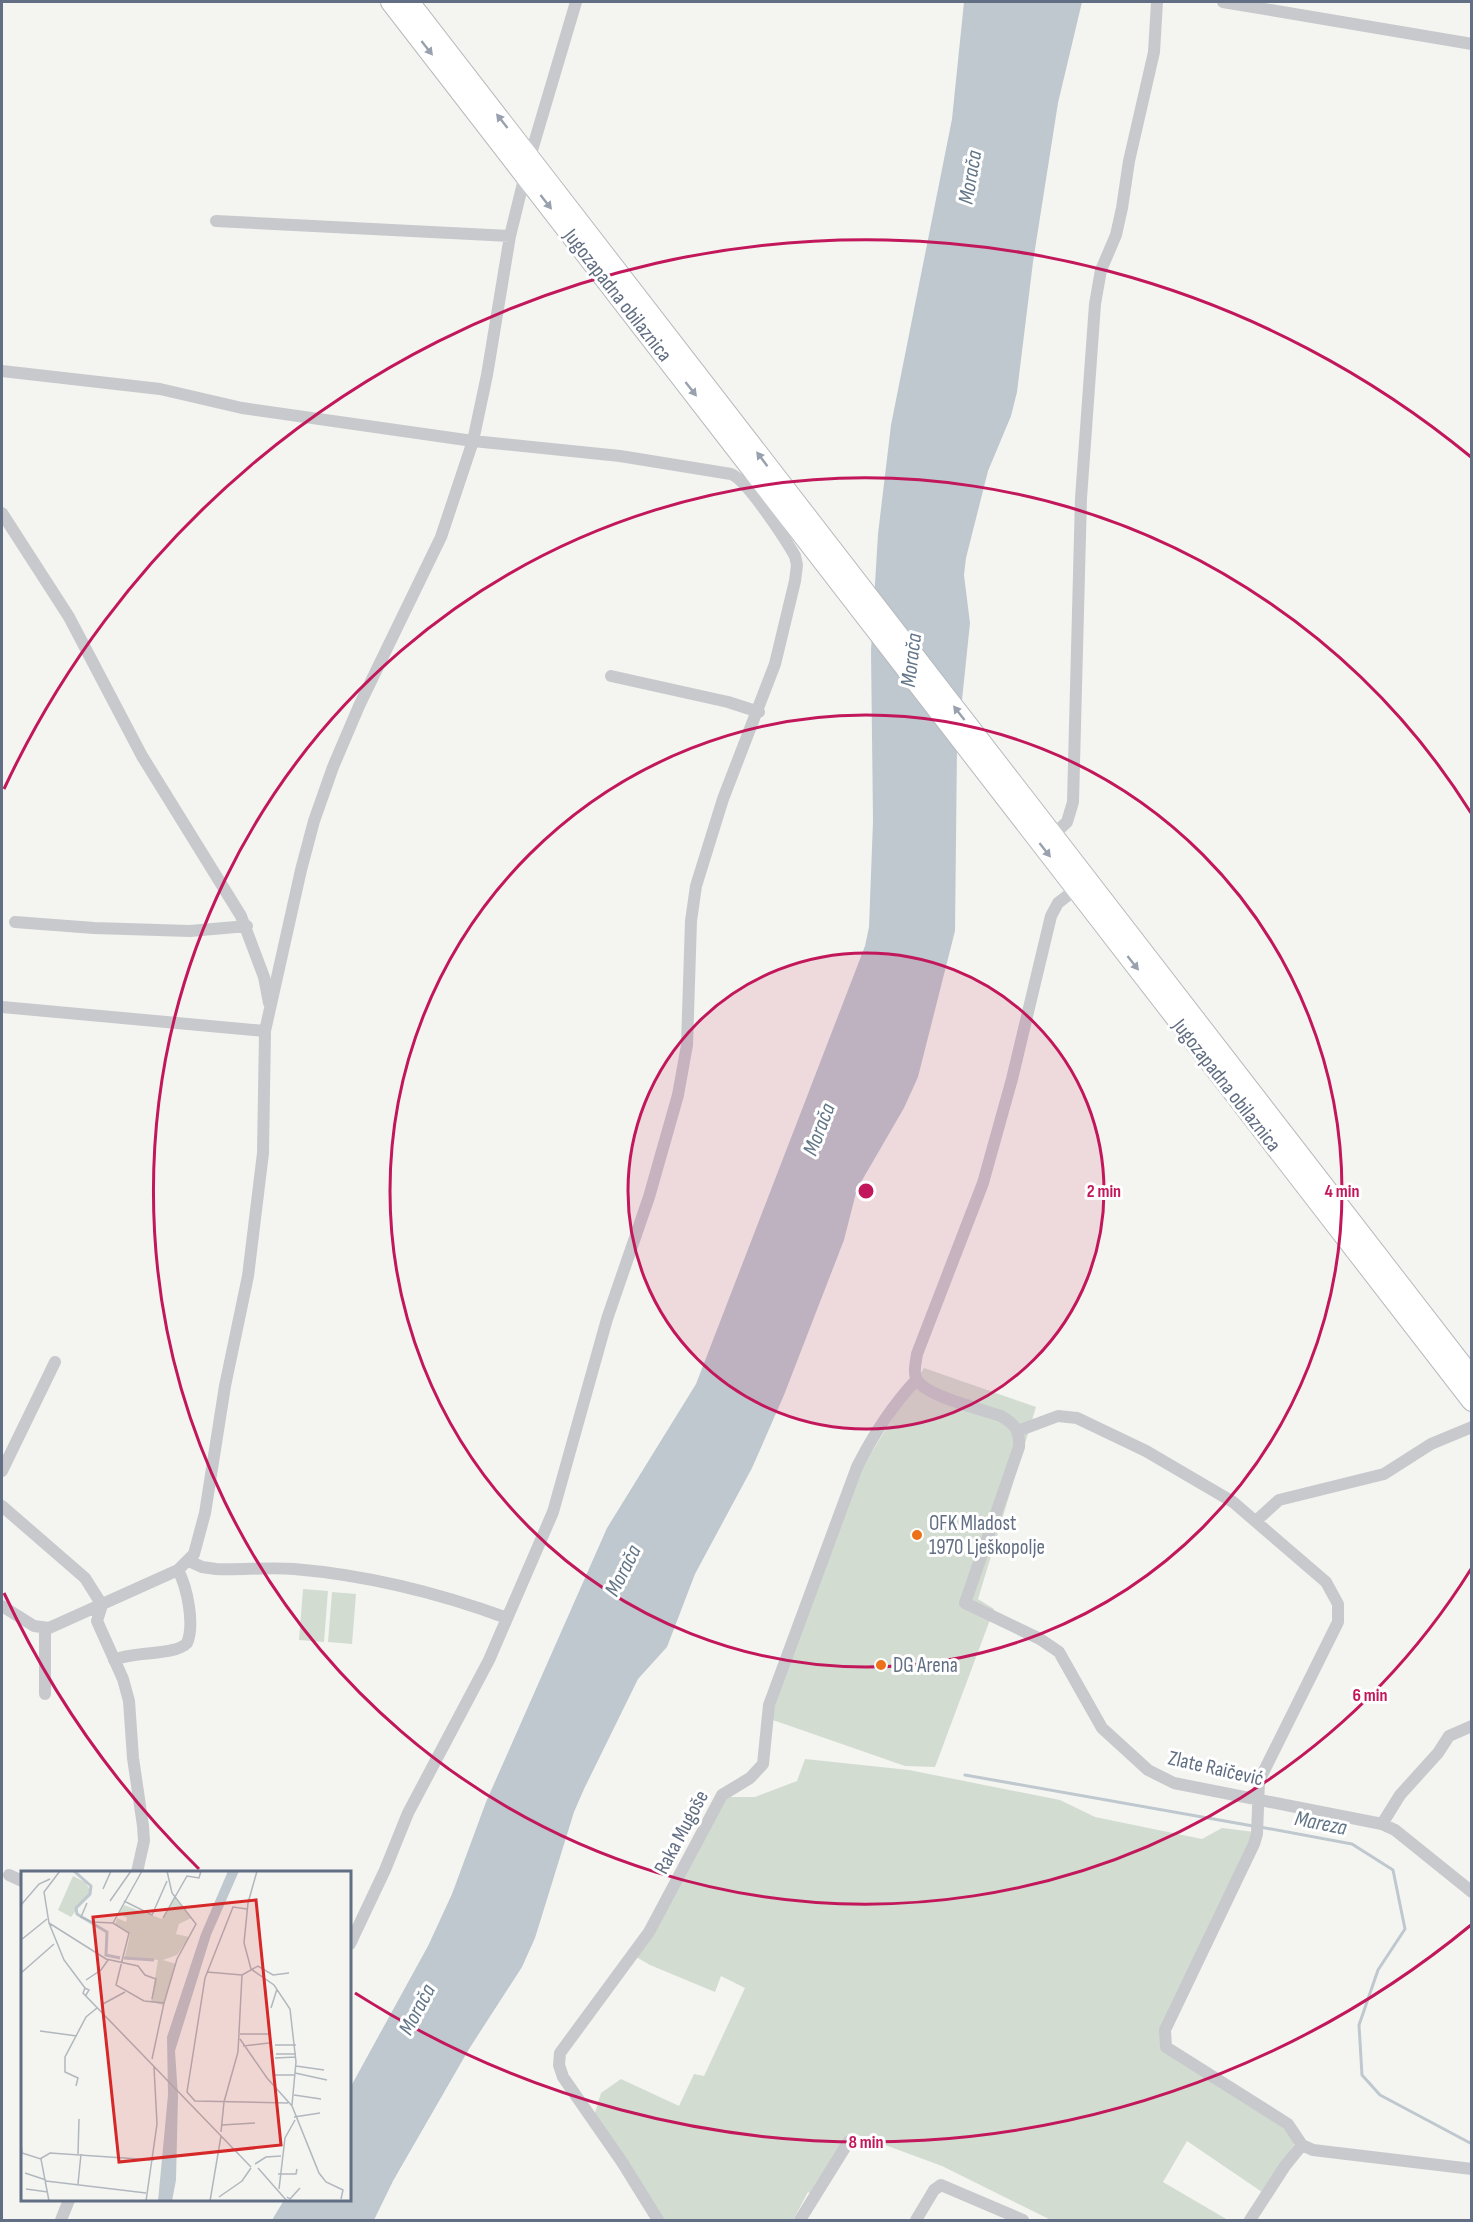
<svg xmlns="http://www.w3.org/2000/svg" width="1473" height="2222" viewBox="0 0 1473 2222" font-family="'Sofia Sans Condensed',sans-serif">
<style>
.green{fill:#d3dcd1}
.water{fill:#bfc8cf}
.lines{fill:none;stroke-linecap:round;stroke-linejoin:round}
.stream{stroke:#bfc8cf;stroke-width:3}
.primary-casing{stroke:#b7babe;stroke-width:22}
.minor{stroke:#c7c9cd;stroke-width:12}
.primary{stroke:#fff;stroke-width:20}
.oneway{fill:#99a1ae}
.ring{fill:none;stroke:#c2185b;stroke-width:3}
.poi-dot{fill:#ec7119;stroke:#fff;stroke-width:2}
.labels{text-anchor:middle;stroke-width:6;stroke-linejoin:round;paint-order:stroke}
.street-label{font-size:21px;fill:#626e83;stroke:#fff}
.poi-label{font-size:21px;fill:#626e83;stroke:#fff;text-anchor:start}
.water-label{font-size:22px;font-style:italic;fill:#627688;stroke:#fff}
.inset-river{fill:none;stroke:#bfc8cf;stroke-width:3}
.inset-road{fill:none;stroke:#b1b7be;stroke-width:1.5}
.view{fill:#d62828;fill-opacity:0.15;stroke:#d62828;stroke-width:3}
.inset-edge{fill:none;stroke:#626e83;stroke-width:3}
.centre{fill:#c2185b;stroke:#fff;stroke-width:3}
.ring-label{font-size:18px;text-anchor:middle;font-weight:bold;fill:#c2185b;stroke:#fff;stroke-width:6;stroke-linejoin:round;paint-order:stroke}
</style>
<rect width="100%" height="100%" fill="#f4f5f0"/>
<!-- green -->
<path class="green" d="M924 1368 1036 1407 978 1599 994 1609 935 1767 905 1766 770 1719 860 1471Z
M303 1589 328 1591 324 1642 299 1640Z
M332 1592 356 1594 352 1644 328 1642Z
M805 1759 909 1770 1060 1800 1095 1817 1202 1839 1222 1828 1255 1832 1160 2045 1285 2128 1295 2143 1262 2192 1187 2141 1163 2182 1228 2220H1051L942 2166 855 2134 817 2197 808 2192 793 2220H656L593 2119 601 2093 621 2079 679 2106 694 2074 704 2076 745 1988 721 1976 715 1992 650 1965 631 1954 722 1797H755L797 1781Z"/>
<!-- water -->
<path class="water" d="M964 2H1082L1058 103 1033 262 1017 392 1011 416 988 471 966 558 964 575 970 623 957 748 955 931 918 1077 904 1108 857 1189 844 1240 784 1395 752 1468 695 1574 667 1647 638 1679 584 1789 574 1812 535 1938 522 1967 469 2049 393 2181 374 2220H272L284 2200H350V2088L428 1946 452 1894 486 1802 607 1528 696 1384 865 946 869 927 873 821 871 650 878 534 891 425 952 119Z"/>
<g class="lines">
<!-- stream -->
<path class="stream" d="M965 1775 1253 1826
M1260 1827 1352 1844 1393 1870 1405 1929 1378 1970 1359 2025 1362 2075 1380 2095 1472 2144"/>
<!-- primary casing -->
<g class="primary-casing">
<path id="primary" d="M391 2 1472 1401
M409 2 1472 1378"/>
</g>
<!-- minor -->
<path class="minor" d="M1223 2 1472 44
M530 157 576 2
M216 221 510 236
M2 371 160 389 242 408 473 441 620 456 731 474C747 480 786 540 795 556L797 565 795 581 775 664 723 799 696 886 691 921 687 1045 678 1095 649 1197 607 1319 553 1512 489 1660 408 1813 385 1870 350 1944
M2 513 69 617 142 756 241 916 264 977 269 1003
M611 676 728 702 759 712
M1053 835 1067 822 1073 802 1081 498 1095 304 1101 270 1116 235 1122 208 1129 161 1154 52 1157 2
M1076 889 1058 903 1051 916 1012 1079 983 1183 917 1354C916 1362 913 1371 916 1378 923 1396 982 1409 1001 1416 1015 1424 1020 1431 1019 1447L965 1603 1040 1639 1059 1652 1102 1728 1148 1770 1174 1783 1382 1824 1395 1830 1472 1892
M15 922 94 928 190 931 247 926
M2 1007 265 1031
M1018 1431 1058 1416 1077 1418 1146 1451 1233 1502 1326 1582 1338 1604V1622L1259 1781 1257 1834 1254 1844 1165 2030 1166 2047 1288 2124 1302 2145 1313 2150 1472 2169
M2 1471 55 1362
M2 1506 85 1578 102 1605
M1257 1520 1279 1500 1384 1474 1431 1444 1472 1427
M189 1561 202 1567 216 1569C242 1570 268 1567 294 1569 366 1575 439 1593 507 1618
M102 1605 97 1621 123 1679 129 1701 133 1758 143 1826 144 1841 137 1872
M2 1606 34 1626 49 1628 178 1570 194 1554 205 1513 225 1386 248 1276 263 1153 265 1031 301 870 314 821 333 767 359 706 441 537 473 441 487 375 510 236 525 175
M45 1628V1694
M114 1660C133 1651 175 1656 187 1643 195 1624 187 1587 178 1570
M1382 1824 1400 1795 1438 1753 1449 1736 1472 1726
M9 1875 22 1881
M61 2220 69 2200
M658 2220 622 2162 563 2077 559 2065 560 2053 649 1932 722 1795 750 1778 763 1764 769 1705 857 1467C873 1435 892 1406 916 1380
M800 2220 849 2141
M916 2220 934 2190 941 2185 1023 2220
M1250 2220 1285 2166 1302 2145"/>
<!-- primary -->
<use href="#primary" class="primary"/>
</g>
<!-- one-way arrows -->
<defs><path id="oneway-solid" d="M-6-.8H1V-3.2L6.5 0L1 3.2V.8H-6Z" transform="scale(1.5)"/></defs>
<g class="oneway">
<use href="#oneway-solid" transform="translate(427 48) rotate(52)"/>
<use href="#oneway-solid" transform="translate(502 121) rotate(-128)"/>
<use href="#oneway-solid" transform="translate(546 202) rotate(52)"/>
<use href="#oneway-solid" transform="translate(691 389) rotate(52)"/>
<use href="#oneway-solid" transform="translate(762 459) rotate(-127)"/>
<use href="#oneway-solid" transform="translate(959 713) rotate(-128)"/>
<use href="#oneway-solid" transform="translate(1045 850) rotate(52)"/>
<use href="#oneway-solid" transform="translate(1133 963) rotate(52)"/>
</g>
<!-- distance rings -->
<circle cx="866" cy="1191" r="238" fill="#c2185b" fill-opacity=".12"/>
<g class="ring">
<circle cx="866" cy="1191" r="238"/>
<circle cx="866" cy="1191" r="476"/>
<path d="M1471 1569A713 713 0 1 1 1471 813"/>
<path d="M1471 1925A951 951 0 0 1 355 1993M199 1869A951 951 0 0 1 4 1593M4 789A951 951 0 0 1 1471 457"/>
</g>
<!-- markers -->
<g class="poi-dot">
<circle cx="917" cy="1535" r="6"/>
<circle cx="881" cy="1665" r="6"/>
</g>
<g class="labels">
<!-- street labels -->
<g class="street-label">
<text transform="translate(618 295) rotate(52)" y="7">Jugozapadna obilaznica</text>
<text transform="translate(1227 1085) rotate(52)" y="7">Jugozapadna obilaznica</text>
<text transform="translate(1216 1768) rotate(13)" y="7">Zlate Raičević</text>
<text transform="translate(681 1832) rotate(-62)" y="7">Raka Mugoše</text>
</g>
<!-- poi labels -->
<g class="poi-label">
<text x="929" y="1530">OFK Mladost<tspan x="929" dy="24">1970 Lješkopolje</tspan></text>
<text x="893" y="1672">DG Arena</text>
</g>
<!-- water labels -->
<g class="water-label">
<text transform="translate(969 177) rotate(-80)" y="8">Morača</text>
<text transform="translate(910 660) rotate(-83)" y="8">Morača</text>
<text transform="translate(818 1129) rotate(-69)" y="8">Morača</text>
<text transform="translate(622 1570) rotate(-63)" y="8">Morača</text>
<text transform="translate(1321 1822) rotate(11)" y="8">Mareza</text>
<text transform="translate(416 2009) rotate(-62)" y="8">Morača</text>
</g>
</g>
<!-- overview -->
<g transform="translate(21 1871)">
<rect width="330" height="330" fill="#f4f5f0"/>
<path d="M52 5 64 11 70 20 50 46 37 39ZM153 26 170 47 158 53 155 63 168 66 156 84 142 89 155 93 142 134 130 131 137 89 104 86 109 63 94 54 96 47 105 51 106 47 98 42 103 34 141 48Z" fill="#d3dcd1"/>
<path d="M207 0H218L190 64 154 180 157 225 155 309 151 330H137L147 224 146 166 180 63Z" fill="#bfc8cf"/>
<path class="inset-river" d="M53 0 70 15 69 23 55 37 56 43 86 61 85 84 99 87M103 87 133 89"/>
<path class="inset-road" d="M39 0 23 21 28 52 43 89 64 117M236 0 227 32 223 72 230 98 253 114 269 138 275 191 271 234M82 18 90 0M89 30 110 0M103 30 131 44 146 10M66 32 60 46 71 51 92 52 108 62 95 114 123 130 143 132 131 188M0 34 18 13 29 8M226 38 212 36 184 107 166 221 174 230 267 232M142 47 166 5 178 7 180 0M28 52 85 88 117 95 124 104 135 108 131 128M92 52 121 0M0 69 26 48M186 101 221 104M0 102 33 73M65 109 80 99 87 89M65 124 68 119 64 117 62 122 230 296M143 132 156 88 175 53 151 22 146 0M80 134 104 121M250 137 256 118M19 160 56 165M219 163H249M219 168 246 207 271 235 298 302 305 311 322 319 320 328M254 174H275M222 175 248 172M255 183H275M254 187 275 186M275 195 303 199M274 202 306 209M254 204H274M55 215 57 207 44 201V186L65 146 76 137M273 224 300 228M273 246 299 242M201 254 234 252M200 261 203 231 217 181 221 104 237 95 252 104 268 102M0 272 1 282 20 288 28 330M57 283 58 248M19 288 29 282 133 289M234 293 245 286 260 285M237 297 266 330M4 302 25 309M257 303H275L276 298M25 310 125 322M57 313 60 283M5 318 27 321M258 318 264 267 274 249M198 326 221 310 230 297M266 326 269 328 279 317M125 330 136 253 133 196M189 330 200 265"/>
<path class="view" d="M235 29 260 274 98 291 72 46Z"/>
<rect width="330" height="330" class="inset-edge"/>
</g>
<circle cx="866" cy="1191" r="9" class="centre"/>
<g class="ring-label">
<text x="1104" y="1197">2 min</text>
<text x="1342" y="1197">4 min</text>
<text x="1370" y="1701">6 min</text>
<text x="866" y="2148">8 min</text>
</g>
<!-- border -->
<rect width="1473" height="2222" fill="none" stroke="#626e83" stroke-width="6"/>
</svg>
